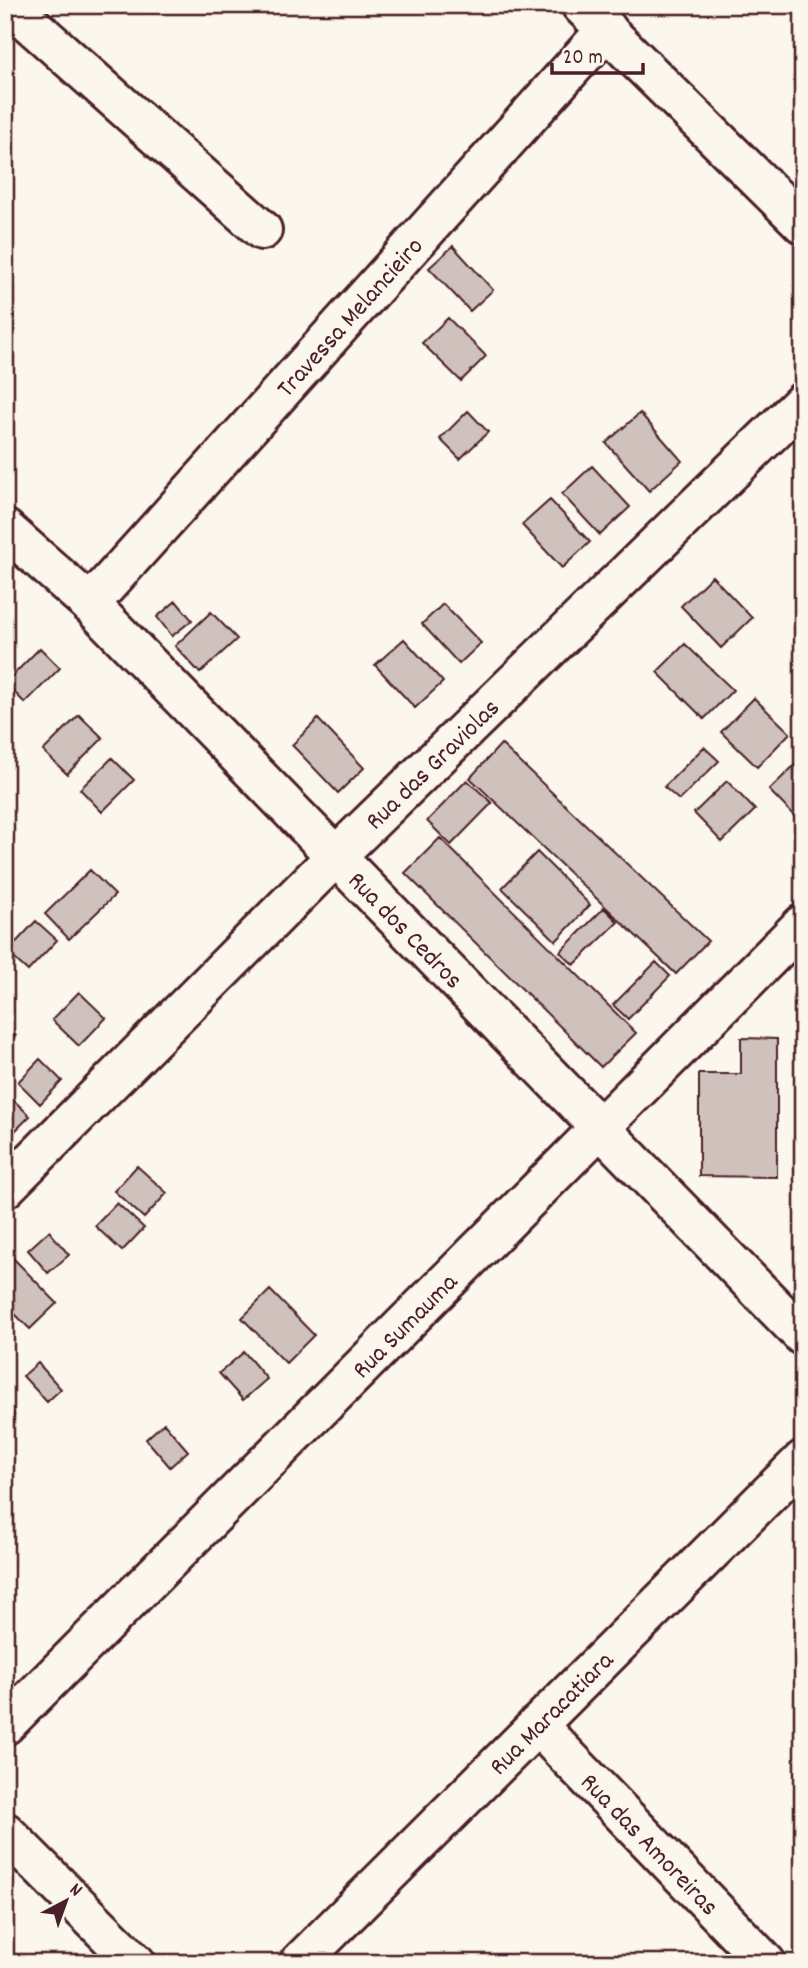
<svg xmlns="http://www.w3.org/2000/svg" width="808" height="1968" viewBox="0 0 808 1968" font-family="Dekko,sans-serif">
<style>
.building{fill:#cfc2bc;stroke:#4a1f2b;stroke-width:2}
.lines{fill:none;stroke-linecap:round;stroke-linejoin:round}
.minor-casing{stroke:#4a1f2b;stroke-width:44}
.minor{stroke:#fbf7ec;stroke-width:38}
.labels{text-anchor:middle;stroke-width:7;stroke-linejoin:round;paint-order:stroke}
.street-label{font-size:26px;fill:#4a1f2b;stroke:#fbf7ec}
</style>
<rect width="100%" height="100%" fill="#fbf7ec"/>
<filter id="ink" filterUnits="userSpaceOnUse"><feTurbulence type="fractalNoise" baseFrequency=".0143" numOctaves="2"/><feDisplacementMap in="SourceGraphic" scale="14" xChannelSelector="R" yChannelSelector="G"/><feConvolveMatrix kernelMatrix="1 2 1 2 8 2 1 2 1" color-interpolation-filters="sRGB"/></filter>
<g filter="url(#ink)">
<!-- building -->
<path class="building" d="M453 246 493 290 470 311 429 268Z
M448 318 486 356 461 381 422 343Z
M468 411 488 432 460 459 440 439Z
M640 413 682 461 649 491 606 443Z
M592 466 630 507 600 535 562 494Z
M550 500 590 542 562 568 522 525Z
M712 576 752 618 721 648 681 606Z
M176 601 192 620 172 636 157 617Z
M443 604 481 643 459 664 422 624Z
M211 612 237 639 200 673 175 646Z
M404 639 443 682 415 708 375 665Z
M685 644 733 690 704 719 657 672Z
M40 648 60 668 25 703 5 683Z
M754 698 790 733 757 767 721 732Z
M79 715 103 738 67 774 43 751Z
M318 719 364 768 338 793 292 745Z
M501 744 708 941 676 974 470 778Z
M704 747 719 761 679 800 664 787Z
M112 758 134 780 102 812 80 789Z
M800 760 803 763V825L769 790Z
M467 780 492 803 451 845 427 821Z
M727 781 755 810 722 842 694 813Z
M440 838 636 1033 601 1067 405 873Z
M537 852 590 905 556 941 502 888Z
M90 870 115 895 69 939 45 914Z
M604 908 618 922 574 965 560 952Z
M36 921 57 940 28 971 7 952Z
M656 962 670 976 628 1019 613 1005Z
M79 992 106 1018 79 1046 52 1020Z
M5 1025 16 1035 5 1046Z
M741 1038 777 1039V1177L699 1176V1074H741Z
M40 1059 62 1081 40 1104 18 1082Z
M5 1092 30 1116 5 1141Z
M137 1166 167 1193 144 1218 114 1191Z
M117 1203 144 1228 122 1251 95 1226Z
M49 1231 69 1255 48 1273 28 1250Z
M13 1258 57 1303 30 1329 5 1304V1265Z
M270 1290 314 1335 286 1363 242 1318Z
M244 1352 267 1379 243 1400 219 1373Z
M38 1363 61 1389 47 1402 23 1376Z
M5 1405 14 1415 5 1423Z
M164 1423 188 1451 170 1467 146 1439Z"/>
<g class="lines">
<!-- minor casing -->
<g class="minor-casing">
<g id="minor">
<path d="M9 5 262 230"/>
<path d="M581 5 803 224"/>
<path id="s1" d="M5 529 90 604 803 1336"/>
<path id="s2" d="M90 604 607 29"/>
<path id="s3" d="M5 1188 336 856 803 402"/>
<path id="s4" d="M5 1725 803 924"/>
<path id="s5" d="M537 1725 766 1963"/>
<path d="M5 1832 136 1963"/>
<path id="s6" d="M299 1963 803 1460"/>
</g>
</g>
<!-- minor -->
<use href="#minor" class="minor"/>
</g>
</g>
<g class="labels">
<!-- street labels -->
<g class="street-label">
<text dy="9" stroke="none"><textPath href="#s2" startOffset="387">Travessa Melancieiro</textPath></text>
<text dy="9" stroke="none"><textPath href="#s3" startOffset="602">Rua das Graviolas</textPath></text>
<text dy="9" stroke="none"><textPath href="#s1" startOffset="567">Rua dos Cedros</textPath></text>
<text dy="9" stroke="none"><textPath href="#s4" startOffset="565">Rua Sumauma</textPath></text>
<text dy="9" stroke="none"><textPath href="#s6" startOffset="355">Rua Maracatiara</textPath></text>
<text dy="9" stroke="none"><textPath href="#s5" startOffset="164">Rua das Amoreiras</textPath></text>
</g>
</g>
<!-- margin -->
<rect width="808" height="1968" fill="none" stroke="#fbf7ec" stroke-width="28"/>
<rect x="14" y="14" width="780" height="1940" fill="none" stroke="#4a1f2b" stroke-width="2.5" filter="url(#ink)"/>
<!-- north arrow -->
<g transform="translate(66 1901) rotate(41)" stroke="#fbf7ec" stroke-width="5" paint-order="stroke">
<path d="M0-5L12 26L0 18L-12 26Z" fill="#4a1f2b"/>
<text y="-10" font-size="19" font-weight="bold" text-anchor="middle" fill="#4a1f2b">N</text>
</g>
<!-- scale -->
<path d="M552 63v10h91v-10" fill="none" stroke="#4a1f2b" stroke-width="3.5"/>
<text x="563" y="63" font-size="21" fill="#4a1f2b" stroke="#fbf7ec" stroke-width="5" paint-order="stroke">20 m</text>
</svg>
